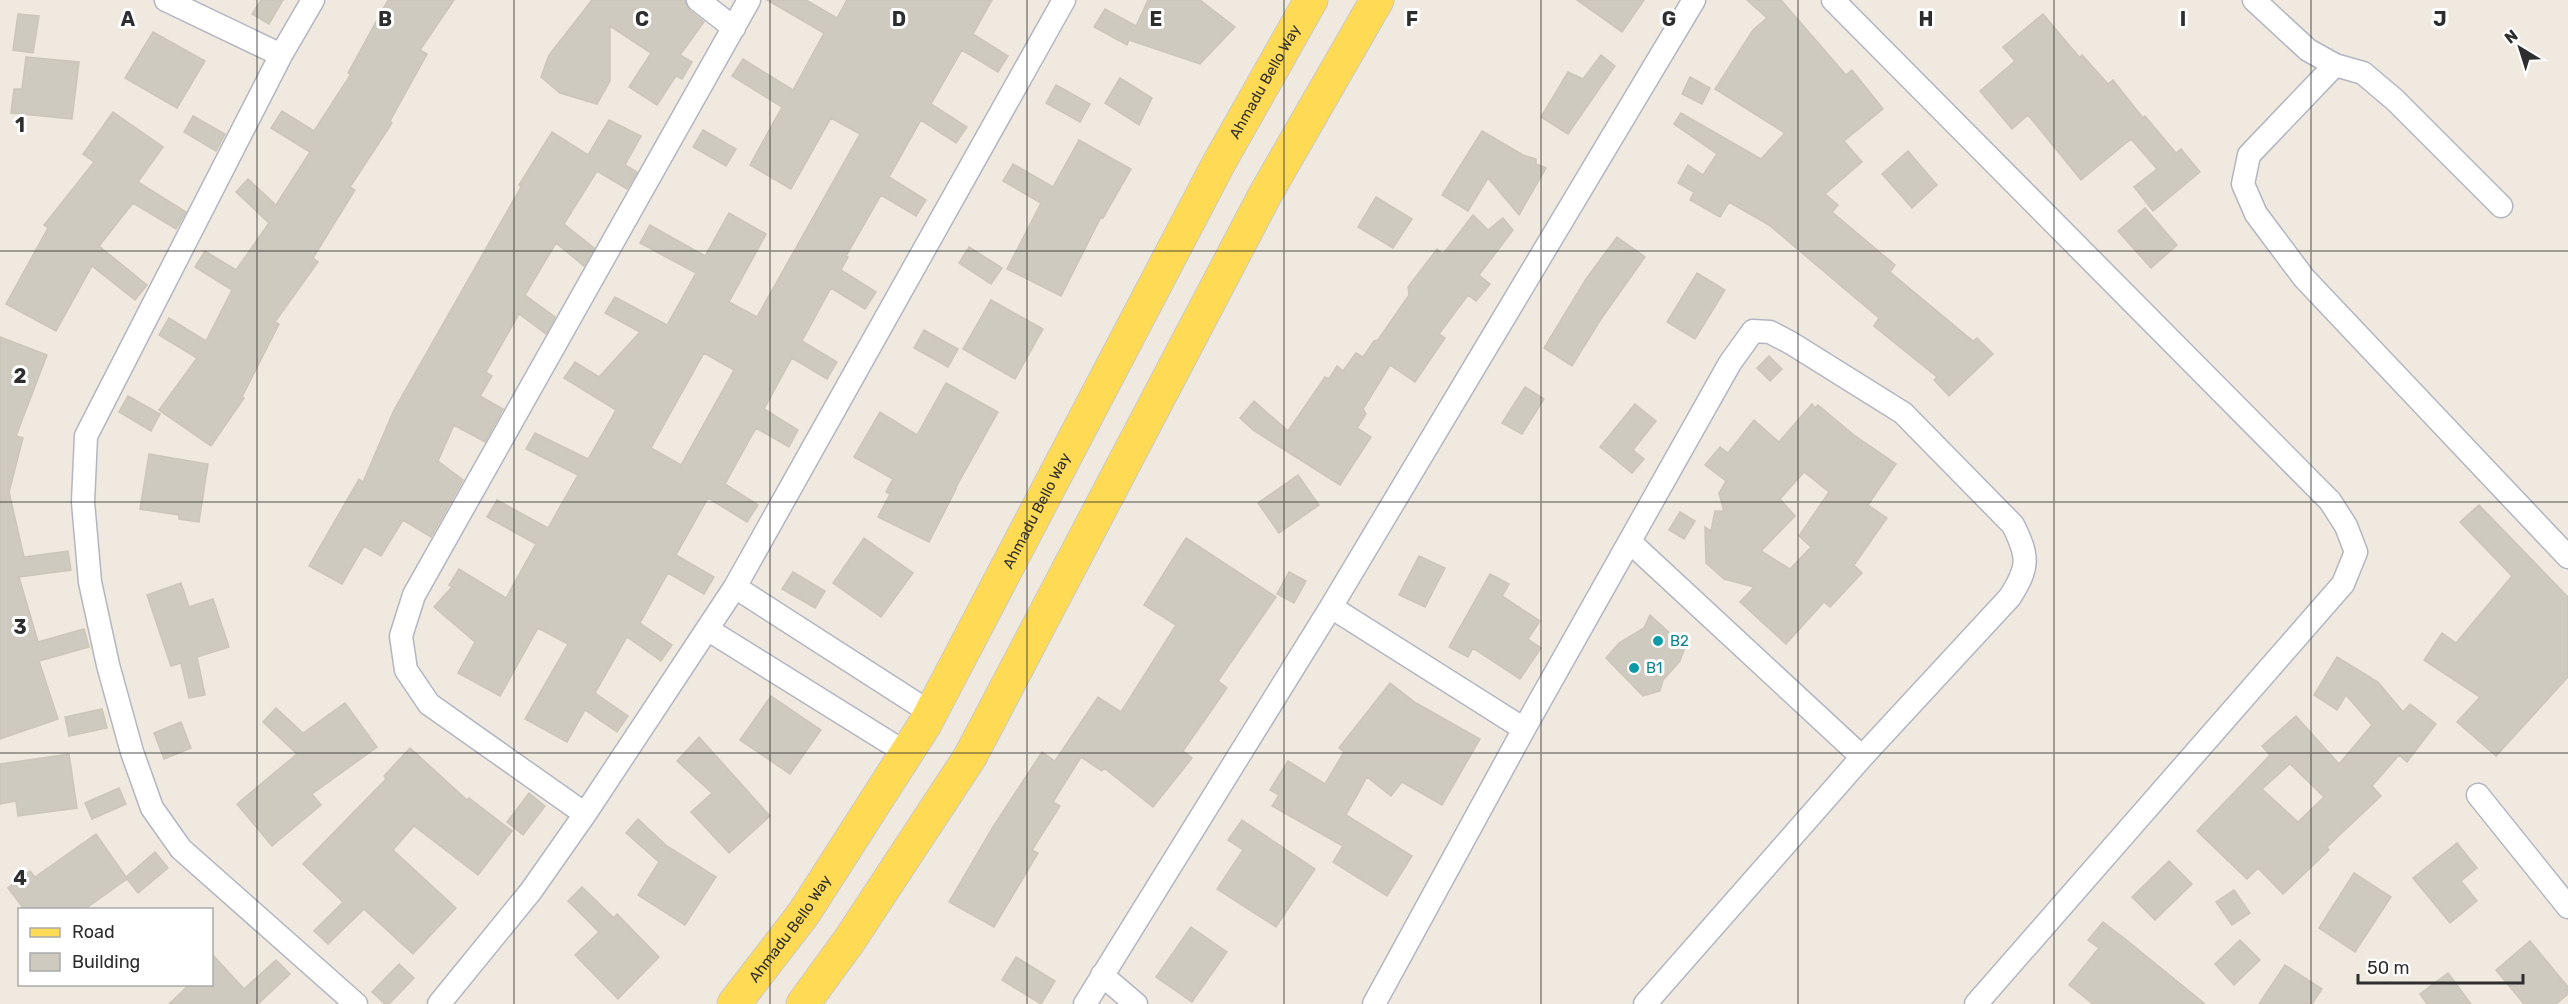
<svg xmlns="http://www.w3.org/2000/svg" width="2568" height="1004" viewBox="0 0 2568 1004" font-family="Rubik,sans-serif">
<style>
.building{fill:#cfcac0;stroke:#ccc5b8;stroke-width:1.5;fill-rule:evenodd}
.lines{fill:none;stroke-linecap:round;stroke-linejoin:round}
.minor-casing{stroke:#b3b6c2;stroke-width:25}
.primary-casing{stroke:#c9c9c9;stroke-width:35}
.minor{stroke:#fff;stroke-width:22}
.primary{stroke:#ffda55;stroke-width:33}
.grid{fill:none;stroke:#2e2e2e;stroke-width:1.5;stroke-opacity:0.55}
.culture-dot{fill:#0f9aa8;stroke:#fff;stroke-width:2}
.labels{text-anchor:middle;stroke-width:6;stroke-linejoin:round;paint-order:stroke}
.street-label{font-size:15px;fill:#2e2e2e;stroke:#fff}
.culture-label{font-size:15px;fill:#0d838f;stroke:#fff;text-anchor:start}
.grid-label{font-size:20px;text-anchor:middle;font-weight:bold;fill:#2e2e2e;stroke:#fff;stroke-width:6;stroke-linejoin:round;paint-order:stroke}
</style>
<rect width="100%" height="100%" fill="#f0e9df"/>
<!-- building -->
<path class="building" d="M261 0H283L269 24 252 14Z
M388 0H454L420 50 427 54 390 121 392 123 350 187 355 190 313 258 318 262 275 322 279 324 242 397 244 398 211 446 159 410 197 358 159 335 169 318 206 341 232 290 195 267 205 251 236 270 269 223 236 192 248 179 276 205 310 152 271 128 282 111 314 131 351 74 348 73Z
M592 0H685L689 10 704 22 680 55 692 62 682 79 676 76 657 105 629 87 651 53 610 26V81L597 104 560 93 541 77 549 55Z
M767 0H806L837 18 847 0H992L973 34 1008 56 998 72 962 50 931 104 967 127 956 143 921 120 889 177 926 200 916 216 881 195 846 256 848 257 841 270 876 292 865 309 831 288 802 341 837 362 827 379 792 358 764 409 798 430 789 447 756 428 725 484 758 505 747 522 708 498 676 555 714 577 704 594 668 573 640 623 672 645 661 661 627 637 595 693 628 716 617 732 585 710 567 742 525 719 568 644 538 628 500 696 458 673 475 642 434 607 452 587 449 585 459 569 506 598 536 544 487 517 497 500 548 528 578 475 526 449 535 433 588 459 616 410 564 378 575 362 599 377 640 332 605 313 615 297 667 325 696 273 640 243 650 225 705 256 729 213 766 234 729 302 757 317 860 134 831 118 791 189 750 165 782 107 732 76 743 59 793 90 824 33ZM704 353 734 370 681 465 651 448Z
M1148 0H1200L1235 27 1200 64 1129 40 1127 45 1094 27 1105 9 1136 26Z
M1577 0H1644L1622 32Z
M1747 0H1781L1846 75 1852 70 1883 109 1844 141 1862 162 1825 194 1838 205 1832 212 1895 265 1890 272 1973 341 1977 338 1993 354 1949 396 1934 380 1937 377 1874 326 1879 318 1769 225 1729 202 1720 217 1690 200 1694 192 1678 183 1688 165 1703 175 1717 154 1674 124 1681 113 1761 159 1785 133 1715 89 1753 30 1767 18Z
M18 14 39 16 33 53 13 50Z
M2043 14 2080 58 2082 55 2108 84 2113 80 2143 118 2145 116 2176 153 2181 149 2200 172 2153 211 2134 187 2157 169 2131 139 2081 180 2028 115 2012 129 1980 91 2015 61 2003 47Z
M153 32 205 61 177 108 125 78Z
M1601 55 1615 66 1568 134 1541 117 1568 72 1583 79Z
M26 57 79 62 72 119 11 113 14 89H22Z
M1690 77 1710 88 1702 104 1682 94Z
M1120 78 1152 98 1139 125 1105 103Z
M1056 85 1090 104 1080 122 1046 103Z
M113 112 163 147 138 182 186 212 176 229 133 203 99 246 147 285 135 300 92 266 56 331 6 304 48 228 44 225 94 162 83 154Z
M193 116 225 134 216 151 184 132Z
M609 120 641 136 625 165 637 172 627 189 597 171 564 224 594 248 584 266 556 243 525 295 555 317 546 334 519 314 486 372 492 376 480 396 503 409 485 442 454 425 438 461 463 480 431 537 403 520 381 556 364 546 342 584 309 566 359 479 363 482 394 410 521 187 519 185 552 132 588 155Z
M703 130 736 149 726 166 693 147Z
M1482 131 1523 155 1536 159V164L1546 168 1519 215 1488 178 1468 211 1442 195Z
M1079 140 1131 169 1103 218 1101 217 1061 296 1007 269 1041 203 1003 181 1013 164 1053 187Z
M1908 151 1937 185 1912 208 1882 174Z
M1376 197 1412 219 1393 248 1358 227Z
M2145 208 2177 245 2151 268 2118 231Z
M1473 215 1488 230 1503 218 1513 230 1479 275 1490 284 1476 301 1468 295 1439 334 1445 338 1415 382 1390 365 1363 409 1366 414 1357 428 1371 437 1340 485 1253 430 1240 418 1254 401 1288 431 1325 377 1329 379 1337 366 1343 371 1356 353 1363 357 1374 341 1378 340 1409 295 1408 287 1437 249 1443 254Z
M1617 237 1645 257 1601 319 1572 366 1544 348 1586 279Z
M969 247 1002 268 991 284 959 263Z
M1697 273 1725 290 1695 339 1667 322Z
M991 300 1043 329 1015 379 963 349Z
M924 330 958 349 948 367 914 348Z
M0 337 47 355 16 436 23 438 9 492 24 557 68 551 71 570 19 577 38 642 84 629 89 647 39 661 58 719 0 739Z
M1769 356 1782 369 1770 381 1757 368Z
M946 383 998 412 955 489H956L929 542 878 517 890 494 886 492 893 479 854 457 880 412 917 435Z
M1525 387 1544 399 1522 434 1502 423Z
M128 396 160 414 151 431 119 412Z
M1635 404 1656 421 1633 450 1644 459 1632 473 1600 447Z
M1812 404 1815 408 1818 405 1854 435 1896 464 1868 505 1887 518 1854 565 1862 573 1830 607 1824 602 1786 644 1740 602 1754 587 1724 579 1706 563 1705 527 1711 531 1715 511H1724L1719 493 1726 481 1705 465 1720 447 1728 453 1754 420 1779 442ZM1804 472 1829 492 1799 536 1811 547 1790 569 1761 551 1795 516 1780 499Z
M149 454 208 464 199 522 179 519V515L140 509Z
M1298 475 1319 505 1279 533 1258 503Z
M2479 505 2568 597V677L2496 756 2457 722 2480 697 2424 660 2442 633 2456 643 2512 576 2460 522Z
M1680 512 1695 521 1684 539 1669 530Z
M864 538 913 573 881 617 833 583Z
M1186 538 1276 597 1218 681 1227 688 1183 751 1192 758 1153 807 1104 768 1102 771 1081 757 1053 802 1060 806 1032 850 1038 853 994 927 949 902 993 827 1042 752 1055 761 1098 697 1121 712 1176 625 1144 605Z
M1419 556 1445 568 1425 607 1399 595Z
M793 572 825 591 815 608 782 589Z
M1289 572 1306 581 1294 603 1277 594Z
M1490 574 1509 584 1502 596 1540 621 1528 639 1541 648 1520 679 1473 648 1468 657 1449 647Z
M181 583 189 607 213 599 229 647 197 657 205 695 189 698 181 663 171 666 147 595Z
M1650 615 1685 647 1680 661 1663 680 1660 691 1643 696 1606 658 1619 643 1644 628Z
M2337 657 2378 682 2403 712 2410 704 2436 724 2407 762 2399 755 2372 786 2381 796 2327 847 2329 850 2283 894 2258 868 2247 879 2197 831 2270 755 2262 746 2296 716 2339 764 2372 725 2346 695 2337 710 2314 695ZM2290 764 2324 797 2298 822 2262 789Z
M1390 683 1416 703 1480 739 1442 805 1402 782 1391 796 1367 777 1346 815 1412 856 1387 896 1333 862 1343 846 1272 806 1279 795 1270 790 1288 761 1325 784 1344 752 1339 748Z
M771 696 821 730 790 774 740 740Z
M345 703 377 747 312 794 321 805 272 846 237 804 297 754 263 722 276 708 303 733Z
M102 709 107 728 69 736 65 717Z
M181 722 191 748 164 759 154 733Z
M699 737 770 816 729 853 691 812 712 793 677 761Z
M410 748 467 800 469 798 512 831 478 875 414 826 393 850 456 908 413 954 364 909 328 944 314 931 343 902 303 864 386 779 384 776Z
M69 754 77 808 18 816 16 801 0 804V764Z
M119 788 126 804 92 819 85 803Z
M529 793 545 806 523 835 507 822Z
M638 819 667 846 716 877 685 925 638 895 659 862 626 833Z
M1242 820 1315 869 1276 927 1217 889 1243 850 1228 840Z
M96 834 126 877 155 852 168 868 138 893 127 879 85 909H24L8 888 30 871 35 877Z
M2457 843 2477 868 2461 881 2477 901 2450 923 2413 878Z
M2169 861 2192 884 2155 920 2132 897Z
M2354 873 2391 897 2355 952 2319 928Z
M582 887 614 918 617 914 659 957 618 999 575 955 599 932 568 901Z
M2234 890 2250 913 2232 925 2216 902Z
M2103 922 2124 938 2205 1004H2093L2069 985 2099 948 2088 940Z
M1191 927 1227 952 1192 1002 1156 977Z
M2240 940 2260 960 2234 985 2215 964Z
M2530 941 2568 987V994L2556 1004H2524L2496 970Z
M212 954 244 989 276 960 290 974 258 1004H169L190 984H212Z
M1016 957 1055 981 1041 1004 1002 980Z
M399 964 414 978 389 1004H385L372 992Z
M2285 965 2322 989 2312 1004H2259Z
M2448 973 2471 1004H2427L2420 994Z"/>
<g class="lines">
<!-- minor casing -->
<g class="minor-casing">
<path id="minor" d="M166 0 281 55
M313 0 281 55 86 436 83 502 90 582 108 665 132 752 152 808 181 849 356 1004
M698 0 734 28
M1833 0 2330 501 2346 526 2356 552 2343 584 1976 1004
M2254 0 2308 50 2335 65 2363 73 2395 100 2501 206
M2335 65 2249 155 2243 184 2256 214 2304 278 2568 557
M1630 542 1862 757
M735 587 931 713
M1331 607 1524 729
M707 629 906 753
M2478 795 2568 907
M585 814 429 704 406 670 401 636 414 595 749 0
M1102 975 1136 1004
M439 1004 531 891 585 814 735 587 1064 0
M1085 1004 1331 607 1694 0
M1374 1004 1524 729 1730 363 1753 331 1770 332 1791 343 1903 413 2013 525C2029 557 2029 567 2010 597L1862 757 1645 1004"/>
</g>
<!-- primary casing -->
<g class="primary-casing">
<g id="primary">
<path id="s1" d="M734 1004 804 913 925 724 1220 161 1311 0"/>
<path d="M803 1004 849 941 970 757 1266 193 1377 0"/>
</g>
</g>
<!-- minor -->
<use href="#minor" class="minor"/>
<!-- primary -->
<use href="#primary" class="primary"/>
</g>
<!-- grid -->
<path class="grid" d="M257 0V1004M514 0V1004M770 0V1004M1027 0V1004M1284 0V1004M1541 0V1004M1798 0V1004M2054 0V1004M2311 0V1004M0 251H2568M0 502H2568M0 753H2568"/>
<!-- markers -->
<g class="culture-dot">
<circle cx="1658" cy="641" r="6"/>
<circle cx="1634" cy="668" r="6"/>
</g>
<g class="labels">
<!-- street labels -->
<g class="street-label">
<text dy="5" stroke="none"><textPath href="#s1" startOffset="1066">Ahmadu Bello Way</textPath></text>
<text dy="5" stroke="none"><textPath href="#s1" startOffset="580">Ahmadu Bello Way</textPath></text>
<text dy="5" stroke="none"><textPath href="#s1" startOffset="94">Ahmadu Bello Way</textPath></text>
</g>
<!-- culture labels -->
<g class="culture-label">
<text x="1670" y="646">B2</text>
<text x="1646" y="673">B1</text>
</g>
</g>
<g class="grid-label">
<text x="128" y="26">A</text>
<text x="385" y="26">B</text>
<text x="642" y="26">C</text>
<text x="899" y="26">D</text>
<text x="1156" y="26">E</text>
<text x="1412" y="26">F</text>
<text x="1669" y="26">G</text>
<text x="1926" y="26">H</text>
<text x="2183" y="26">I</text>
<text x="2440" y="26">J</text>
<text x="20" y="132">1</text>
<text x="20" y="383">2</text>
<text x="20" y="634">3</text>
<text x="20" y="885">4</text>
</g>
<!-- legend -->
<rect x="18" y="908" width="195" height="78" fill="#ffffff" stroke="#ababab" stroke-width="1.5"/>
<rect x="30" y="928" width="30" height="9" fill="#ffda55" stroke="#ababab" stroke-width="1.5"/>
<text x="72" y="938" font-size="18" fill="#2e2e2e">Road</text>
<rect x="30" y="953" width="30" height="18" fill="#cfcac0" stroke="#ababab" stroke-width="1.5"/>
<text x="72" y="968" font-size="18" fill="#2e2e2e">Building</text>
<!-- north arrow -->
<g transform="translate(2520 48) rotate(322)" stroke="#ffffff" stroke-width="4.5" paint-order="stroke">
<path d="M0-4.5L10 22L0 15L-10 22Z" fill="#2e2e2e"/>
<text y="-9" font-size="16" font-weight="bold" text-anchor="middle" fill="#2e2e2e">N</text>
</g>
<!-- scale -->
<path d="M2358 974v9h165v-9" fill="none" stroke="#2e2e2e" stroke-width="3"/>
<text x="2367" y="974" font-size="18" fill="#2e2e2e" stroke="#ffffff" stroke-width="4.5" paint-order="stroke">50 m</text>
</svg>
